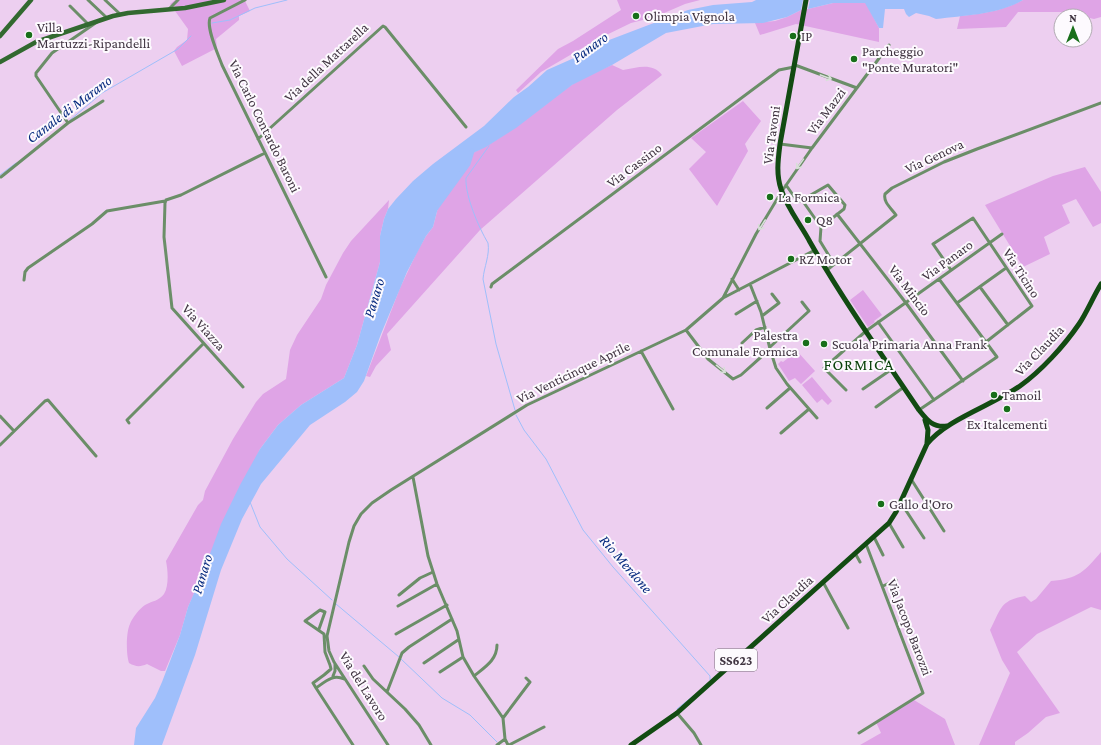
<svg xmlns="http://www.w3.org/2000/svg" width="1101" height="745" viewBox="0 0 1101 745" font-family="'Crimson Pro',serif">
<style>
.green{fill:#dfa4e6}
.water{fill:#9fbffb}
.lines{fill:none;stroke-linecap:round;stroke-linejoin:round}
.stream{stroke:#9fbffb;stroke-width:1}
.river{stroke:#9fbffb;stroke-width:5}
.minor{stroke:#6b8e68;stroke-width:3}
.secondary{stroke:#326930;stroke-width:4.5}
.primary{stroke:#124b12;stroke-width:5}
.oneway{stroke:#d8dfd8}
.poi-dot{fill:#186f1a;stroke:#fdfafe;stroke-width:1.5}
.labels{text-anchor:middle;stroke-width:4;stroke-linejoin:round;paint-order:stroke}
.shield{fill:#fdfafe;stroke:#796f7a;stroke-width:1}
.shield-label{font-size:13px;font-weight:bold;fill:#403441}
.poi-label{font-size:14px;fill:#403441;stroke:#fdfafe;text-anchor:start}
.street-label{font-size:14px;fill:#403441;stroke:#fdfafe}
.water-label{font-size:15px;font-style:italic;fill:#072b7f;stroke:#fdfafe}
.quarter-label{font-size:16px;letter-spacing:1px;fill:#0a420b;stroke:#fdfafe}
</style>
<rect width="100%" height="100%" fill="#edcff0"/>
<!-- green -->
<path class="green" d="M175 0H247L245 1 250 11 239 16V20L216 39 217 48 182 66 174 51 177 47 187 40 188 29 170 4Z
M617 0H700L685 4 655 17 631 23 596 40 541 72 518 93 516 90 558 49 573 41 621 10Z
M1023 0H1101V17L1094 19 1085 17V16L1061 12H1018L1006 27 957 29 960 16C982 14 1003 11 1023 0Z
M833 3H866L879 28V42L796 24 760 35 755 23 775 21 787 17 801 10 808 9Z
M612 65 623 70C637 68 652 62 662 75L617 110 480 230 387 334 391 350 376 366 370 377 366 376 400 288 417 252 426 236 433 227 440 200 468 164 471 154C507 137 538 109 570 86 583 77 598 71 612 65Z
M743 101 761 121 745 144 748 151 717 206 689 169 706 152 691 138Z
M1085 167 1101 192V223L1093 227 1076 199 1062 205 1070 223 1044 237 1050 254 1023 267 985 205 1053 176Z
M389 200 388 209 384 219 380 236V262L357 345 344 378 301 405 278 425 260 449 188 607 180 635 165 671H161L147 664C140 667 136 667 129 663 126 654 126 632 130 624 132 618 140 608 145 605 152 601 159 601 164 594 169 586 168 571 166 561L198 505 203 500 205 491 233 439 256 402 263 394 286 379 290 350 297 335 321 299 326 285 343 253 351 241Z
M863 290 882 315 874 321 875 322 868 327 850 300Z
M797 351 815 371 801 384 795 378 789 381 778 364 781 361 783 362Z
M812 377 832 401 828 405 822 399 817 403 802 385Z
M1101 552V610L1091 607 1037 634 1017 652 1060 713 1046 717 1028 733 1015 742V745H979L1010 673 1002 660 990 630C1001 609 1000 600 1025 596L1031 602 1036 599 1051 581C1078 579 1085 571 1101 552Z
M914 700 945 719 955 745H860L881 733 876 722Z"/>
<!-- water -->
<path class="water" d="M756 0H803L801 10 787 17 763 23 713 24 666 33 612 65 572 85 516 128 486 147 471 154 468 164 440 200 433 227 426 236 407 272 381 334 364 381 357 392 345 402 310 425 261 484 242 519 221 570 195 655 162 745H134L136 728 155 698 162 682 180 635 188 607 204 570 221 524 240 485 260 449 278 425 301 405 344 378 357 345 380 262V236L384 219 388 209 396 199 413 181 433 164 484 126 514 97 528 87 547 70 574 58 596 45 688 10 713 5 752 2Z
M810 0H1023C997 15 966 15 936 19L929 16 916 13 909 17 906 14 904 9H885L883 28H879L865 3H833L808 9Z"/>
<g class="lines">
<!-- stream -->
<path class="stream" d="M212 23 230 20 255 8 287 0
M70 120 102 93 178 49 191 36
M489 146 466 178C465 196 479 228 488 243 490 255 484 267 483 279L496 344 515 410
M0 175 16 163
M516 415 524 430 546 459 583 530 613 567 710 676V680
M250 502 260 527 287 559 332 600
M336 604 399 657
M401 659 442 698 470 715 497 742
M677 709 693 696"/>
<!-- river -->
<path class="river" d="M436 208 468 164 472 151"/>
<!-- minor -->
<path class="minor" d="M88 0 107 18
M105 0 120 14
M245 0 210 18C206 28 218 54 222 65L326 277
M70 6 88 24
M169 9 178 0
M795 65 857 88
M68 123 36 76V73L52 53 97 22
M258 139 383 26 385 27 466 127
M780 144 812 148
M1 177 68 123 103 101
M786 185 798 202 802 200 821 227 820 241 834 264
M802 200 828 185 845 205 844 209 821 227
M837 214 906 303 963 381
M827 270 896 215C891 208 883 202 885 194L892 188 944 162 977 149 1101 103
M951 270 933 244 973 218 1032 306 986 342
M732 279 739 290
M24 280 25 272 28 268 92 224 107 211 165 201
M750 284 761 312 770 349 776 368 787 384 817 418
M491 287 492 284 771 76 779 70 794 67
M980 287 1008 325
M723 298 815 250
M957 303 1006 268
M736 314 757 301
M762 316 779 303 772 294
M878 322 934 400
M686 330 708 359 733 379 741 375 770 349
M742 343 756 330 765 327
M770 347 809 311 802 302
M641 351 673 409
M243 387 172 308 164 237 165 203 166 200 181 195 265 153
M863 389 892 369
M846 390 824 368 866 331 1002 234
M876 407 904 387
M767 408 790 388
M919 410 997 357 939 279
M0 416 14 431
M129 423 127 420 203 344
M781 433 809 409
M0 445 45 401 48 400 96 456
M413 477 428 556 437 584 457 631 463 657 474 676 503 718 505 739 508 745
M911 479 944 531
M901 503 924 538
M889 523 903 547
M874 537 883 555
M855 553 860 562
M823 582 848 628
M883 586 896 580
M399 595 420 578 433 572
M398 606 437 584
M396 634 447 605
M424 663 458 640
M364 666 373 679 405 709 419 725 431 745
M440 672 463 657
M333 676 335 671V664
M474 676C485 667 497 660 497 645
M344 679C333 674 326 681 316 688L353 745
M316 688 313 683 324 675 331 669 330 665 325 652 324 634 305 621 320 610 325 612 319 629
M387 692 402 653 409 647 452 619
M677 713 694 733 701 745
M503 718 530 682 526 678
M859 733 923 693 866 544
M388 745 334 662 329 651 327 636 349 542 354 526 361 514 372 503 391 490 527 405 686 330 723 298 756 234 782 191 812 148 889 45
M497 745 505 739
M509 745 544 727"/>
<!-- secondary -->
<path class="secondary" d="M0 36 31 0
M0 62 36 42 113 16 128 13 185 8 224 0"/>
<!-- primary -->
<path class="primary" d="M806 0 780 144C778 160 776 174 781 189 787 208 801 225 810 242 843 300 882 355 919 410 927 420 933 428 947 426
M925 420 928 430 927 443
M631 745 677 713 889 523 896 512 927 444C947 419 993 405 1020 386 1041 371 1064 346 1079 324 1087 312 1093 297 1101 284"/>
</g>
<!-- one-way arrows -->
<defs><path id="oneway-shaft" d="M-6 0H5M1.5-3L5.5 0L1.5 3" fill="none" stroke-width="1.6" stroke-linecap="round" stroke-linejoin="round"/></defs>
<g class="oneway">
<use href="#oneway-shaft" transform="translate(826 77) rotate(20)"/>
<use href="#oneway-shaft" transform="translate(800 164) rotate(125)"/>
<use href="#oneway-shaft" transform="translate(762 225) rotate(123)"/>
<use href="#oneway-shaft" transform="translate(721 369) rotate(39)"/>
</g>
<!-- markers -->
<g class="poi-dot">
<circle cx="636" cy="16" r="4"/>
<circle cx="29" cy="35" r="4"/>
<circle cx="793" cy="36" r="4"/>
<circle cx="854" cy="59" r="4"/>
<circle cx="770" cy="197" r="4"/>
<circle cx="808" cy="220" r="4"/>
<circle cx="791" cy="259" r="4"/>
<circle cx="806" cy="343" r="4"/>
<circle cx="824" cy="344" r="4"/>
<circle cx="994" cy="395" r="4"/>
<circle cx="1007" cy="409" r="4"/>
<circle cx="881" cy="504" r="4"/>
</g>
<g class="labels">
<!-- shield labels -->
<rect class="shield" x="715" y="649" width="42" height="22" rx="3"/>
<g class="shield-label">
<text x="736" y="665">SS623</text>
</g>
<!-- poi labels -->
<g class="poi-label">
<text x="644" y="21">Olimpia Vignola</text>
<text x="37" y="32">Villa<tspan x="37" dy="16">Martuzzi-Ripandelli</tspan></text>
<text x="801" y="41">IP</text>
<text x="862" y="56">Parcheggio<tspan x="862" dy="16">"Ponte Muratori"</tspan></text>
<text x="778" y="202">La Formica</text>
<text x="816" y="225">Q8</text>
<text x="799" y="264">RZ Motor</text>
<text x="798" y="340" text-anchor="end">Palestra<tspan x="798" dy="16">Comunale Formica</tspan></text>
<text x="832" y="349">Scuola Primaria Anna Frank</text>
<text x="1002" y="400">Tamoil</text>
<text x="1007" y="429" text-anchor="middle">Ex Italcementi</text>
<text x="889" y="509">Gallo d'Oro</text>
</g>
<!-- street labels -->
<g class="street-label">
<text transform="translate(326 62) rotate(-43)" y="5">Via della Mattarella</text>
<text transform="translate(826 111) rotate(-53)" y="5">Via Mazzi</text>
<text transform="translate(265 126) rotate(64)" y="5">Via Carlo Contardo Baroni</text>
<text transform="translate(771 135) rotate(-82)" y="5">Via Tavoni</text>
<text transform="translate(934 156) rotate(-25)" y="5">Via Genova</text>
<text transform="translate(634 165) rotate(-37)" y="5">Via Cassino</text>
<text transform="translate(947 260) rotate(-36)" y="5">Via Panaro</text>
<text transform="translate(1022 273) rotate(57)" y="5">Via Ticino</text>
<text transform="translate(910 290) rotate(53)" y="5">Via Mincio</text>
<text transform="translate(204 327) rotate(48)" y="5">Via Viazza</text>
<text transform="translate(1039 350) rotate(-46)" y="5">Via Claudia</text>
<text transform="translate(573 372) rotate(-26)" y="5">Via Venticinque Aprile</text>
<text transform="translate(787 599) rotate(-42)" y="5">Via Claudia</text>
<text transform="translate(910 627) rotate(69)" y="5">Via Jacopo Barozzi</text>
<text transform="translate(364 686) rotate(58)" y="5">Via del Lavoro</text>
</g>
<!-- water labels -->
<g class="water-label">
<text transform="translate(590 47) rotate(-36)" y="5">Panaro</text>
<text transform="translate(69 109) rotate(-37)" y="5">Canale di Marano</text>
<text transform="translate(374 298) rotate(-73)" y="5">Panaro</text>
<text transform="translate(626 564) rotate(49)" y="5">Rio Merdone</text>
<text transform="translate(202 574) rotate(-73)" y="5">Panaro</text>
</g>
<!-- quarter labels -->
<g class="quarter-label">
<text x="859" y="370">FORMICA</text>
</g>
</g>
<!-- north arrow -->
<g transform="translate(1073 28)"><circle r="19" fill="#fdfafe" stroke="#b1abb2"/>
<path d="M0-3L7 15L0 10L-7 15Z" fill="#186f1a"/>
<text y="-6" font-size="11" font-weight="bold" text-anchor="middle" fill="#403441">N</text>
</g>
</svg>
